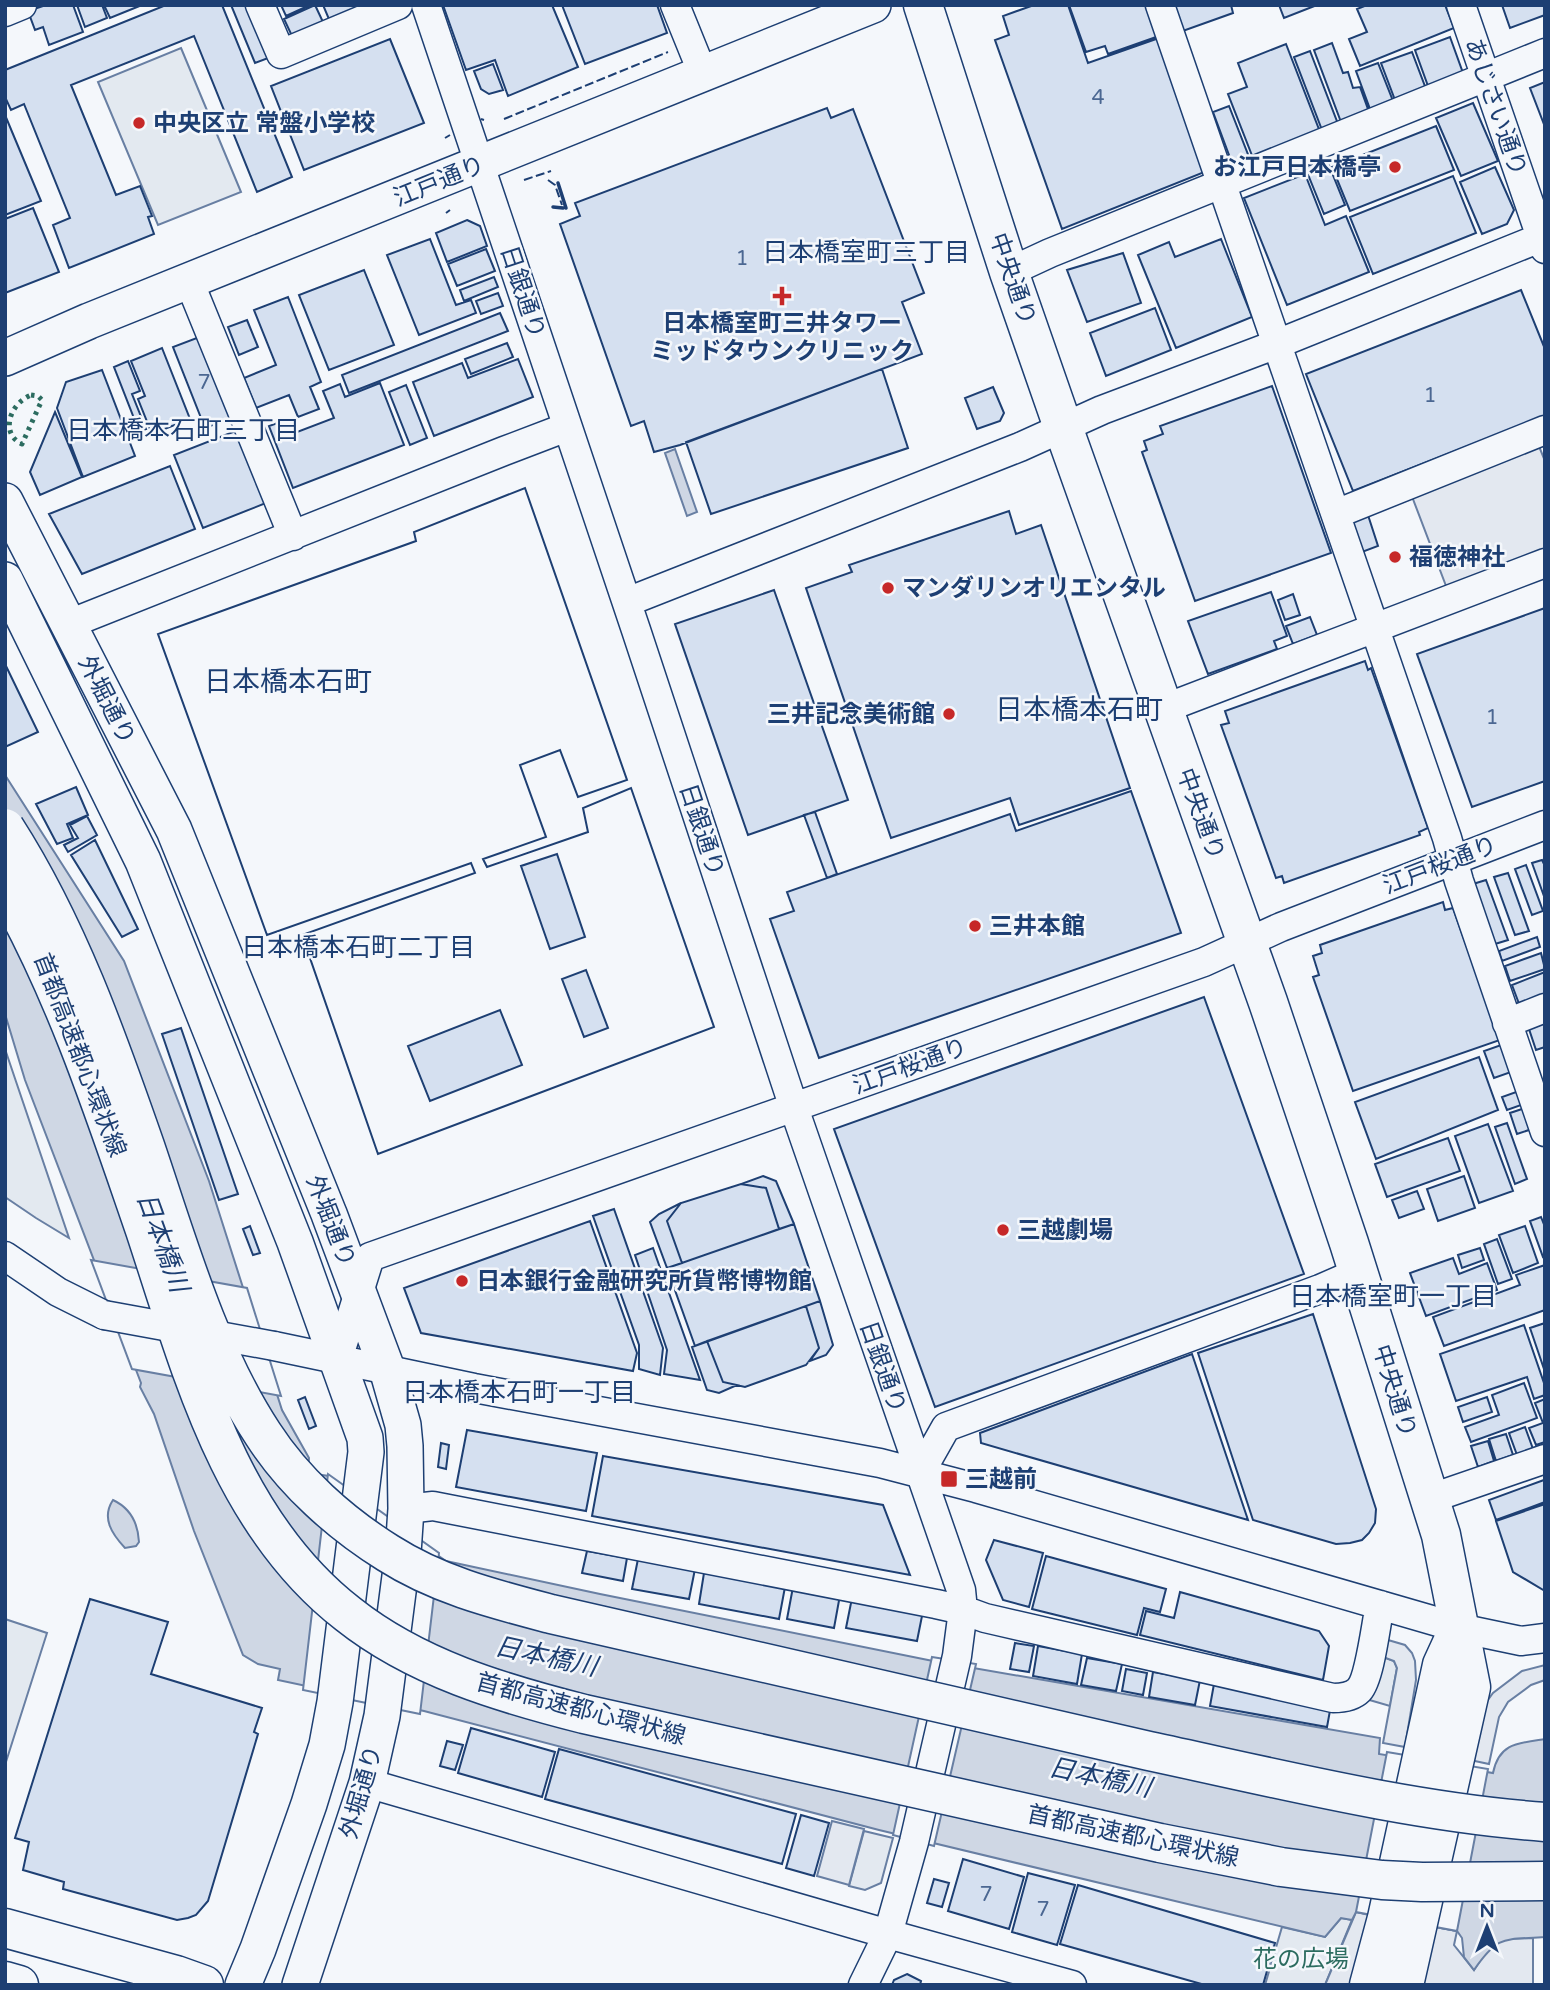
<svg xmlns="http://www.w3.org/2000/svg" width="1550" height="1990" viewBox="0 0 1550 1990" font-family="'Varela Round','Noto Sans JP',sans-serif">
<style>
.green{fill:#e3e9f0;stroke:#687fa3;stroke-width:2}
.parking{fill:#e3e8f0;stroke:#687fa3;stroke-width:2}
.water{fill:#cfd7e4;stroke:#687fa3;stroke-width:2}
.pier{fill:#f4f7fb;stroke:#687fa3;stroke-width:2}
.building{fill:#d5e0f0;stroke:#1d3f73;stroke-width:2;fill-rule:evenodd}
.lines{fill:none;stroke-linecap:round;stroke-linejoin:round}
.minor-casing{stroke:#1d3f73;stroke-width:31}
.major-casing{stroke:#1d3f73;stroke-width:38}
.highway-casing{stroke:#1d3f73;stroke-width:41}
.minor{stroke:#f4f7fb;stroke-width:28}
.major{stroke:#f4f7fb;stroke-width:35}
.highway{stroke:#f4f7fb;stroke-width:38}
.minor-bridge-casing{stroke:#1d3f73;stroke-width:31;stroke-linecap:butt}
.highway-bridge-casing{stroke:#1d3f73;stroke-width:41;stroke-linecap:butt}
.minor-bridge{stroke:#f4f7fb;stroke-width:28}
.highway-bridge{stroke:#f4f7fb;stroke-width:38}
.hedge{stroke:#2c6c60;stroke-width:5;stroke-dasharray:3.5 5;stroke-linecap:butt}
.fence{stroke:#1d3f73;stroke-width:2;stroke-dasharray:9 3.5;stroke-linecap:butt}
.wall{stroke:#1d3f73;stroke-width:3.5}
.poi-dot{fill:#c62828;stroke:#f4f7fb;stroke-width:2.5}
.labels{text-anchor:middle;stroke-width:5;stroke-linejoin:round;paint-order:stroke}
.number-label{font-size:21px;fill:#4b6792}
.street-label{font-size:24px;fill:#1d3f73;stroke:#f4f7fb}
.poi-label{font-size:24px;font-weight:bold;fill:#1d3f73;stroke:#f4f7fb;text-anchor:start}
.park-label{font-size:24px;fill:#2c6c60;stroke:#f4f7fb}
.neighbourhood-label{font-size:26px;fill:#1d3f73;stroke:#f4f7fb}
.water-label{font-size:26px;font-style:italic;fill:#1d3f73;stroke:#f4f7fb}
.quarter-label{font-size:28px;fill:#1d3f73;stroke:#f4f7fb}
</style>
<rect width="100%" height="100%" fill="#f4f7fb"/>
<!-- green -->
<path class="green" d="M181 48 241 192 158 225 98 82Z
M5 1049 69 1238 36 1218 5 1197Z
M5 1619 47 1633 5 1765Z
M1375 1654 1394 1661 1397 1668 1390 1706 1366 1699Z
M864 1831 893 1838 881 1883 865 1890 849 1886Z
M1341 1918 1352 1920 1325 1985H1265L1282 1927 1325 1937Z"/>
<!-- parking -->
<path class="parking" d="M1534 434 1545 461V563L1451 599 1408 486Z
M1388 1640 1405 1645 1412 1653 1415 1661 1416 1680 1405 1747 1383 1743 1397 1668 1394 1661 1375 1654Z
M1545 1665V1680L1531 1685 1508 1702 1499 1717 1489 1764 1470 1760 1485 1704 1493 1693 1522 1671Z
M832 1821 864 1829 849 1885 817 1876Z
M1356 1912 1374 1916 1355 1973 1350 1985H1325Z
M1435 1927 1457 1931 1454 1945 1474 1970 1485 1953 1495 1944 1505 1939 1533 1938V1985H1423Z"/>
<!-- water -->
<path class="water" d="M675 449 697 512 687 516 665 453Z
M5 775 124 961 209 1181 282 1410 309 1458 308 1473 329 1476 370 1508 446 1561 600 1594 933 1661 1380 1738 1379 1754 1493 1773C1499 1743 1518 1743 1545 1739V1937C1504 1940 1499 1934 1474 1970L1464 1957 1462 1938 1457 1931 1356 1912 1352 1920 1341 1918 1325 1937 879 1830 424 1711 278 1680 280 1669 258 1664 243 1655 194 1531 154 1414 140 1387 141 1383 25 1080 5 1014Z
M113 1500C130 1508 138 1522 139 1542L136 1546 125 1548C112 1534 101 1518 113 1500Z"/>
<!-- pier -->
<path class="pier" d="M91 1260 247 1288 281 1396 132 1369Z
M328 1474 439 1553 420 1714 303 1690Z
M932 1657 976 1664 934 1846 893 1835Z
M1387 1752 1488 1769 1457 1931 1356 1912Z"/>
<!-- building -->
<path class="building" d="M46 5H73L83 32 49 45 43 27 35 30 28 11Z
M77 5H102L107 18 85 27Z
M104 5H142L110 18Z
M166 5H222L292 177 257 192 194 36 71 85 116 195 140 186 152 216 148 217 154 234 69 268 53 225 70 218 24 104 11 110 5 97V70Z
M231 5H249L271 57 255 63Z
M281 5H310L286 16Z
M315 5 323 22 292 36 284 19Z
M323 5H374L331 24Z
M443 5H552L578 67 508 96 495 60 466 70Z
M562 5H657L667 33 585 64Z
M1034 5H1068L1088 63 1159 38 1207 171 1062 229 995 40 1009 35 1003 16Z
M1069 5H1148L1159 36 1108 54 1105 46 1086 52Z
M1171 5H1231L1233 13 1180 32Z
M1279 5H1317L1284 18Z
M1367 5H1445L1454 28 1360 66 1349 39 1367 32 1357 9Z
M1502 5H1545V15L1510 28Z
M1450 37 1463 73 1428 86 1415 50Z
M390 39 424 123 304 170 271 86Z
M1332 43 1343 73 1348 72 1353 88 1360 87 1369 112 1341 122 1314 50Z
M1286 44 1320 132 1253 158 1228 94 1247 87 1238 63Z
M1310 51 1338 124 1322 130 1294 57Z
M1412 52 1426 89 1395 100 1381 63Z
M1378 63 1393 101 1370 109 1356 71Z
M493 64 503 90 489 94 481 89 474 71Z
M1545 82V127L1530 88Z
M1473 103 1498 161 1461 176 1436 118Z
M1229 106 1249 157 1232 163 1213 112Z
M827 108 831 118 853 109 924 293 902 302 922 354 680 445 654 452 644 421 631 426 560 224 580 216 575 203Z
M5 115 41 201 5 215Z
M1436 126 1454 170 1350 211 1332 167Z
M1326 158 1345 205 1324 214 1305 167Z
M1495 167 1514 210 1507 224 1482 234 1460 182Z
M1305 174 1325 225 1346 216 1369 272 1287 305 1244 198Z
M1453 176 1476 233 1373 274 1350 217Z
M33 208 59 272 5 293V219Z
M467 220 480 226 487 246 447 262 436 233Z
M430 239 456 305 471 300 476 313 419 335 387 255Z
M1221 239 1252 317 1176 348 1138 255 1169 242 1175 257Z
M486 249 495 271 457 286 448 264Z
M1123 253 1141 303 1087 322 1067 270Z
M364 270 394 345 329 370 299 295Z
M494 277 498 287 464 301 460 290Z
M1521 290 1545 349V416L1353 491 1306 374Z
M498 293 503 306 481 314 476 301Z
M288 297 321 382 310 387 319 409 298 417 289 395 256 408 244 378 276 365 254 310Z
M1155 308 1171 350 1106 376 1090 333Z
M500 313 508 331 349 393 342 375Z
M247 320 258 347 239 355 228 327Z
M202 336 234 417 205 428 173 347Z
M507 343 513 357 471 374 465 359Z
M162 348 190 419 152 434 138 399 145 396 131 361Z
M518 359 533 397 434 436 413 382 462 363 468 378Z
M128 361 140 391 132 394 146 429 139 431 114 367Z
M882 369 908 448 711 514 686 442Z
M102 370 135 456 83 477 57 408 66 382Z
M380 383 404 445 293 488 269 426 286 420 292 434 334 418 323 391 340 384 345 397Z
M406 385 427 438 410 445 389 392Z
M1272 386 1331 553 1195 601 1142 452 1147 450 1144 441 1163 434 1160 426Z
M993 387 1004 413 1000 421 977 429 965 398Z
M55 412 82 477 40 495 30 472Z
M238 430 266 503 203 528 174 455Z
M170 466 195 529 82 574 49 514Z
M525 488 627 780 578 797 560 750 520 765 546 837 483 859 487 867 588 832 583 808 631 788 714 1027 378 1154 302 935 475 873 471 863 267 935 158 634 416 541 414 532ZM557 854 585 937 550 949 521 866ZM586 970 608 1028 584 1037 562 979ZM500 1010 522 1065 430 1101 408 1046Z
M525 488 627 780 578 797 560 750 520 765 546 837 483 859 487 867 588 832 583 808 631 788 714 1027 378 1154 302 935 475 873 471 863 267 935 158 634 416 541 414 532Z
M1009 511 1016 534 1041 525 1130 788 1019 825 1010 798 891 838 806 588 852 572 849 565Z
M1367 512 1378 546 1362 552 1351 517Z
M774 590 848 800 748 835 675 624Z
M1271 592 1287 636 1274 641 1277 649 1208 674 1188 621Z
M1293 594 1300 615 1285 620 1278 600Z
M1545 608V781L1472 807 1417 654Z
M1310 617 1317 635 1293 644 1286 626Z
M1365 661 1368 670 1371 668 1428 828 1419 832 1420 835 1284 883 1282 876 1276 878 1221 725 1229 723 1225 711Z
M5 664 38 732 5 747Z
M76 787 88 815 67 824 73 838 57 844 36 804Z
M1131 791 1181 933 819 1058 770 919 794 911 787 892 1010 814 1016 831Z
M815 812 837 874 827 878 804 815Z
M87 816 97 835 68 852 64 845 78 838 70 825Z
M95 840 138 929 122 937 71 855Z
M1542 860 1545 866V899L1532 863Z
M1526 865 1543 911 1532 915 1515 869Z
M1508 873 1529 931 1515 935 1494 877Z
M1486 880 1508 940 1495 944 1473 884Z
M1443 902 1445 910 1453 908 1500 1040 1353 1091 1313 977 1319 975 1313 956 1322 953 1320 945Z
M1537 937 1540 947 1502 961 1499 951Z
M1541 953 1545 969 1510 981 1505 966Z
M1545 972V1000L1521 1009 1512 985Z
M1204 997 1304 1274 935 1407 834 1129Z
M1545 1023V1047L1536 1050 1529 1029Z
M181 1028 238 1194 219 1200 162 1034Z
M1504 1044 1514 1071 1494 1078 1484 1051Z
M1479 1057 1498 1110 1376 1159 1355 1102Z
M1519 1091 1524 1104 1507 1110 1502 1097Z
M1525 1108 1532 1129 1517 1134 1510 1113Z
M1507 1123 1527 1179 1515 1184 1495 1127Z
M1488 1124 1513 1191 1479 1203 1455 1136Z
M1448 1138 1460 1171 1387 1197 1375 1164Z
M763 1176 776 1181 794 1224 779 1229 766 1188 741 1184Z
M1464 1176 1475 1208 1438 1221 1427 1189Z
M741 1184 766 1188 779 1229 682 1263 667 1221 681 1203Z
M1417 1191 1424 1209 1399 1218 1392 1200Z
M681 1203 667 1221 682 1263 667 1268 650 1222 659 1214Z
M614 1209 663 1348 660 1375 639 1369V1345L593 1216Z
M1541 1217 1545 1227V1256L1543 1257 1530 1221Z
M590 1221 637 1353 633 1371 421 1333 404 1288Z
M794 1224 820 1301 695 1346 667 1268Z
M250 1226 260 1253 253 1255 243 1229Z
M1525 1226 1538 1263 1513 1273 1499 1235Z
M1497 1239 1512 1279 1498 1284 1484 1244Z
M653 1248 700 1380 664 1374 667 1350 635 1255Z
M1480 1248 1484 1260 1462 1268 1458 1255Z
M1453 1258 1459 1274 1487 1263 1497 1290 1426 1316 1410 1273Z
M1545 1265V1310L1444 1346 1433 1317 1520 1285 1516 1275Z
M820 1301 833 1345 826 1355 810 1361 819 1348 806 1306Z
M806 1306 819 1348 806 1365 745 1387 723 1382 707 1341Z
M1313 1314 1376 1509 1375 1523 1369 1533 1362 1540 1350 1543 1336 1544 1253 1520 1198 1353Z
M1545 1323V1369H1544L1530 1328Z
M1524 1325 1545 1386V1395L1534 1399 1527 1377 1456 1401 1440 1354Z
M707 1341 723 1382 737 1385 719 1393 707 1390 692 1347Z
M1192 1354 1248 1520 981 1443 980 1433Z
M1524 1383 1537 1418 1471 1442 1465 1427 1499 1415 1492 1395Z
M305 1397 316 1426 309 1429 298 1400Z
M1487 1397 1492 1412 1463 1422 1458 1407Z
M1545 1399V1442L1536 1445 1529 1428 1543 1423 1535 1403Z
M1525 1427 1533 1449 1517 1455 1509 1433Z
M467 1430 597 1453 586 1511 456 1487Z
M1506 1434 1513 1455 1496 1461 1489 1439Z
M1488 1441 1494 1461 1478 1467 1471 1446Z
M441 1443 449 1445 446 1469 438 1467Z
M603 1456 883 1505 910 1575 592 1516Z
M1544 1480 1545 1502 1496 1520 1489 1500Z
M1545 1504V1591L1513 1572 1496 1521Z
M994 1540 1043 1553 1029 1607 1003 1600 986 1560Z
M587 1551 627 1558 623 1581 582 1573Z
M1046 1556 1166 1589 1160 1612 1144 1608 1137 1635 1032 1609Z
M638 1559 695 1569 689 1599 632 1589Z
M704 1573 785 1587 779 1619 699 1604Z
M793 1587 840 1595 834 1628 787 1619Z
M1180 1592 1319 1631 1329 1646 1323 1680 1140 1635 1146 1611 1174 1618Z
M852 1598 923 1611 917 1641 846 1628Z
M90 1599 168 1622 151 1674 262 1708 254 1732 258 1734 208 1901 196 1915 188 1918 177 1920 63 1889 64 1882 23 1870 29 1842 15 1838Z
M1015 1643 1034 1646 1029 1672 1010 1669Z
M1038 1646 1082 1654 1077 1684 1033 1676Z
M1087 1658 1122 1664 1116 1691 1081 1685Z
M1126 1669 1147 1673 1143 1695 1122 1691Z
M1153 1672 1200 1680 1195 1705 1149 1697Z
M1214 1684 1331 1705 1327 1727 1210 1706Z
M471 1728 555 1752 542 1797 458 1773Z
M447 1741 463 1745 455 1770 440 1766Z
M559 1749 796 1814 782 1864 545 1799Z
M801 1815 829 1823 814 1876 786 1868Z
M963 1859 1024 1877 1009 1929 948 1911Z
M1028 1873 1075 1885 1057 1945 1012 1932Z
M934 1879 949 1883 942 1907 927 1903Z
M1078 1885 1275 1943 1263 1985H1205L1060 1944Z
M907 1974 921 1981 920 1985H892L894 1980Z"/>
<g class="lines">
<!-- minor casing -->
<g class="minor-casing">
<path id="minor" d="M260 5 281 54 398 5
M426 5 636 630 794 1108 961 1590 963 1610 957 1656 914 1842 888 1934 863 1985
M675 5 703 74
M1160 5 1447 838 1459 881 1545 1132
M1461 5 1545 249
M5 12 22 5
M1009 272 1050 253 1545 53
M189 281 293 536
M1336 514 1545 430
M627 602 1020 447 1102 410 1277 344 1545 236
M69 624 504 451 567 427
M1163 709 1545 563
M1507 1023 1545 1008
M5 1256 58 1292 104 1315
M274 1346 474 1388 880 1463 976 1488 1459 1628 1521 1641 1545 1638
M338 1359 370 1257 1204 962 1281 927 1545 825
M920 1473 946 1427 1320 1289 1359 1272
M1429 1499 1545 1459
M406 1509 433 1506 936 1604 963 1610 985 1618 1333 1698C1342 1698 1352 1697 1359 1690 1370 1678 1376 1623 1380 1605
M367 1783 888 1934 1072 1985"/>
</g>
<!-- major casing -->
<g class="major-casing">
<path id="major" d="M5 358 89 321 873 5
M5 501 174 830 329 1214 387 1369 403 1425 405 1446 406 1509 403 1553 382 1716 367 1783 300 1985
M5 580 143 861 295 1242 365 1438 366 1452 335 1702 327 1745 309 1804 258 1949 243 1985"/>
</g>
<!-- highway casing -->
<g class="highway-casing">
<path id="highway" d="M923 5 1009 272 1063 427 1268 1002 1349 1243 1441 1535 1471 1687 1404 1985
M5 1928 176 1975 204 1985
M5 1981 19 1985
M1369 1985 1387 1918 1442 1665 1459 1628"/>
</g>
<!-- minor -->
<use href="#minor" class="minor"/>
<!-- major -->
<use href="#major" class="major"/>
<!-- highway -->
<use href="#highway" class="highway"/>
<!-- minor-bridge casing -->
<g class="minor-bridge-casing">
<path id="minor-bridge" d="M104 1315 274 1346"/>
</g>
<!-- highway-bridge casing -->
<g class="highway-bridge-casing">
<path id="highway-bridge" d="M5 828C68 926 107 1037 145 1146 177 1240 208 1351 263 1434 294 1482 340 1523 388 1553 438 1585 494 1599 551 1614 750 1660 949 1707 1149 1751 1280 1779 1411 1812 1545 1822
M5 887C66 994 105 1114 145 1230 190 1366 229 1522 348 1614 416 1668 501 1693 584 1714L1160 1843 1281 1867 1382 1880 1422 1882 1545 1881"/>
</g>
<!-- minor-bridge -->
<use href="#minor-bridge" class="minor-bridge"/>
<!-- highway-bridge -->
<use href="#highway-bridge" class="highway-bridge"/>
<!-- hedge -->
<path class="hedge" d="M31 395 38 396 42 400 22 444C0 434 9 404 31 395Z"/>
<!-- fence -->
<path class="fence" d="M481 119 484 120
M504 119 668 52
M445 138 450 135
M524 180 551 171
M548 180 555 185 562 205
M446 213 450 210"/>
<!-- wall -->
<path class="wall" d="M558 183 566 208
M553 207 563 208"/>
</g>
<!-- markers -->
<g class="poi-dot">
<circle cx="139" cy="123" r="7"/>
<circle cx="1395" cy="167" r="7"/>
<path d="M778.5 285.5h7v7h7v7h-7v7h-7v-7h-7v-7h7z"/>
<circle cx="1395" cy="557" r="7"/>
<circle cx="888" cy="588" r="7"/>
<circle cx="949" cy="714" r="7"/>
<circle cx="975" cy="926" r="7"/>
<circle cx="1003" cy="1230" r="7"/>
<circle cx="462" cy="1281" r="7"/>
<rect x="940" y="1470" width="18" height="18" rx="3.5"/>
</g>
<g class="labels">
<!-- number labels -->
<g class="number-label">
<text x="1098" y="104">4</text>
<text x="742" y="265">1</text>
<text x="204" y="389">7</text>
<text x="1430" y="402">1</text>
<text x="1492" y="724">1</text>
<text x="986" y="1901">7</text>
<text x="1043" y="1916">7</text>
</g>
<!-- street labels -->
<g class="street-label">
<text transform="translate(1496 107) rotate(71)" y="8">あじさい通り</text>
<text transform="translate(439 181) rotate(-22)" y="8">江戸通り</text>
<text transform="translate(1013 279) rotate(71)" y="8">中央通り</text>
<text transform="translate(523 292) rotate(72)" y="8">日銀通り</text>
<text transform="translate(107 700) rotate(63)" y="8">外堀通り</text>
<text transform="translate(1201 814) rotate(70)" y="8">中央通り</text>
<text transform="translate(702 830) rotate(72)" y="8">日銀通り</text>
<text transform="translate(1440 865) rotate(-21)" y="8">江戸桜通り</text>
<text transform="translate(80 1055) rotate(69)" y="8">首都高速都心環状線</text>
<text transform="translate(910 1066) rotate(-20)" y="8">江戸桜通り</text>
<text transform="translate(331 1221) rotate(69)" y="8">外堀通り</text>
<text transform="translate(883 1367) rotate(71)" y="8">日銀通り</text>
<text transform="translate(1395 1391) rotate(73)" y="8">中央通り</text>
<text transform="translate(581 1709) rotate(15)" y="8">首都高速都心環状線</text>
<text transform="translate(361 1792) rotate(-74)" y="8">外堀通り</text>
<text transform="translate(1133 1836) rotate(12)" y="8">首都高速都心環状線</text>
</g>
<!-- poi labels -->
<g class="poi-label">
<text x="153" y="131">中央区立 常盤小学校</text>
<text x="1381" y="175" text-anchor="end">お江戸日本橋亭</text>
<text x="782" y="331" text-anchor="middle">日本橋室町三井タワー<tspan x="782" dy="28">ミッドタウンクリニック</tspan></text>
<text x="1409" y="565">福徳神社</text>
<text x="902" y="596">マンダリンオリエンタル</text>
<text x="935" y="722" text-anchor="end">三井記念美術館</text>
<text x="989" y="934">三井本館</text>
<text x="1017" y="1238">三越劇場</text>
<text x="476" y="1289">日本銀行金融研究所貨幣博物館</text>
<text x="965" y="1487">三越前</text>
</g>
<!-- park labels -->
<g class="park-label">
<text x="1301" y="1967">花の広場</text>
</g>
<!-- neighbourhood labels -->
<g class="neighbourhood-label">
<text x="866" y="261">日本橋室町三丁目</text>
<text x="183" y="439">日本橋本石町三丁目</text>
<text x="358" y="956">日本橋本石町二丁目</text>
<text x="1393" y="1305">日本橋室町一丁目</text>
<text x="519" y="1401">日本橋本石町一丁目</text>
</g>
<!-- water labels -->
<g class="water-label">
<text transform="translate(163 1242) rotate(70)" y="9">日本橋川</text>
<text transform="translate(546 1656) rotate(12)" y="9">日本橋川</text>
<text transform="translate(1100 1777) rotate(12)" y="9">日本橋川</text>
</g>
<!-- quarter labels -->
<g class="quarter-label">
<text x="288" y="691">日本橋本石町</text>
<text x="1079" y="719">日本橋本石町</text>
</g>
</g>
<!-- border -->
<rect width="1550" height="1990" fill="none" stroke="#1d3f73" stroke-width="14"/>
<!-- north arrow -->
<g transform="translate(1487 1927)" stroke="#f4f7fb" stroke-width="5" paint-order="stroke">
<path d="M0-5L12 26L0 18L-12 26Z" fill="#1d3f73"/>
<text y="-10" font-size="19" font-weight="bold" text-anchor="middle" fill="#1d3f73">N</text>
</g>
</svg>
